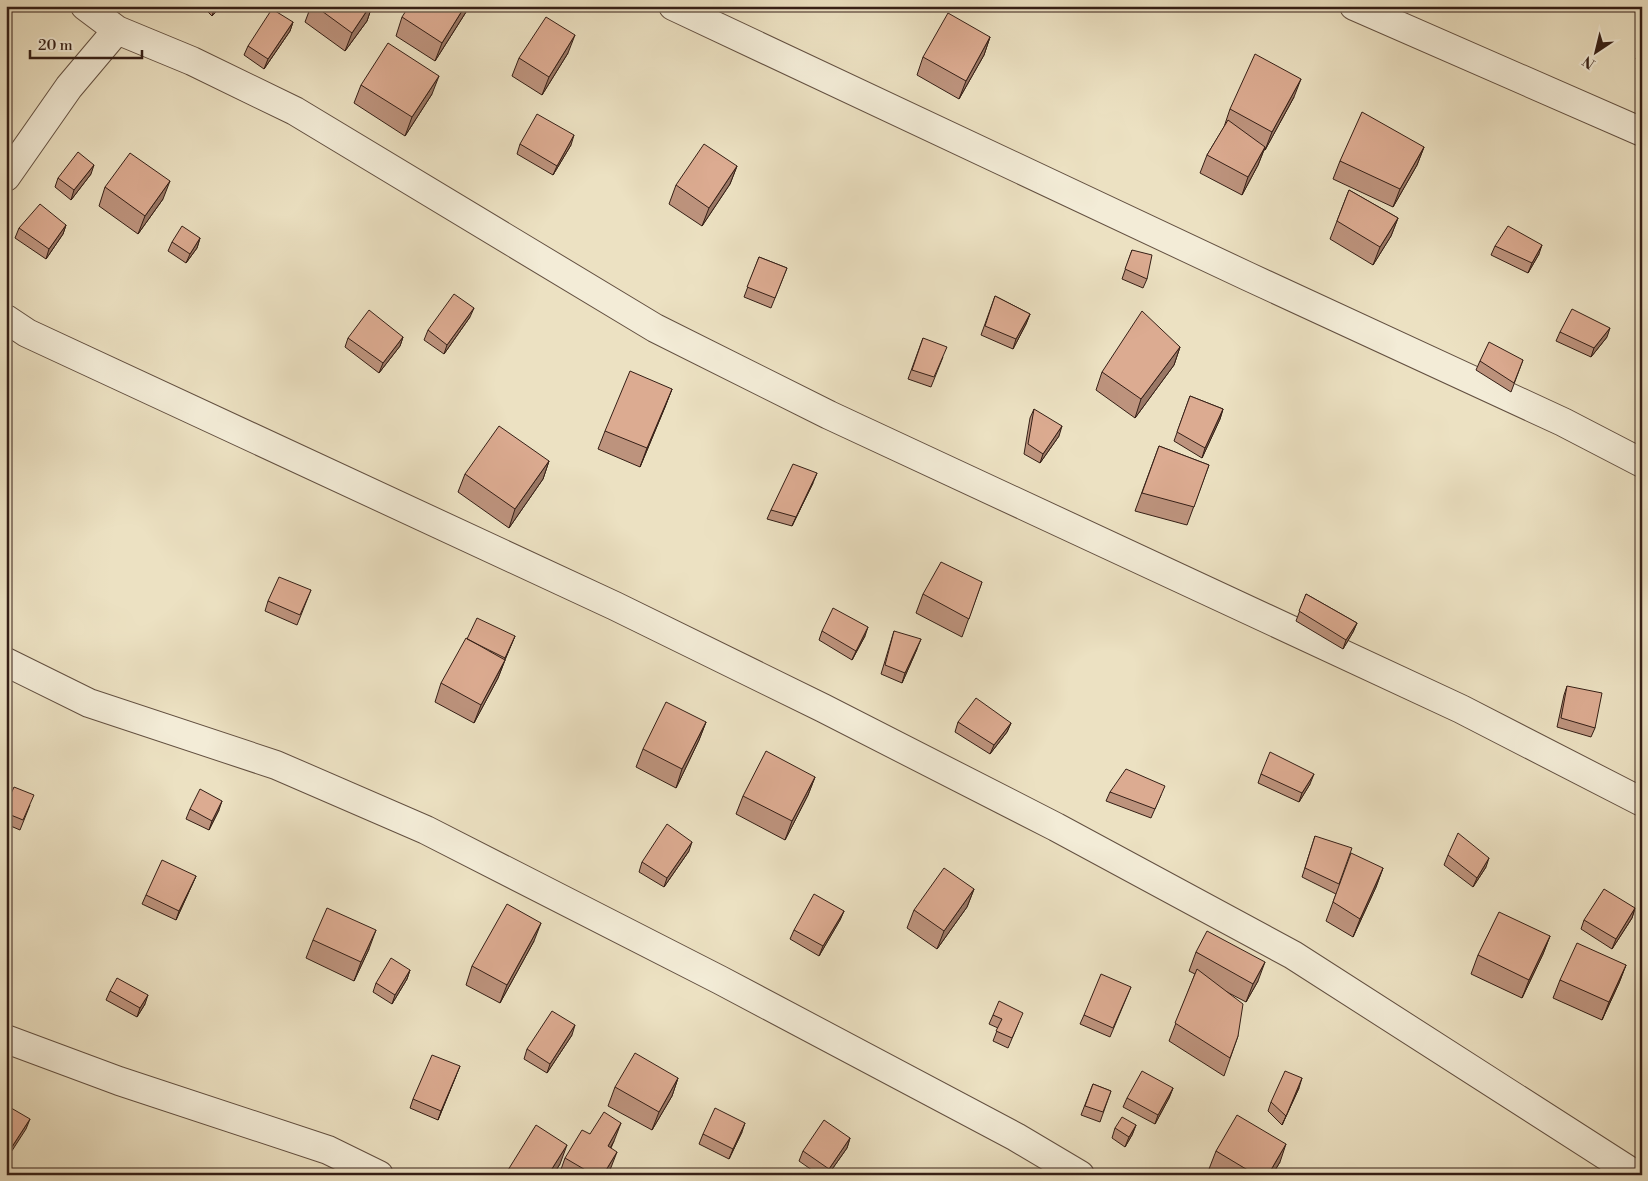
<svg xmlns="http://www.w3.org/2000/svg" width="1648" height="1181" viewBox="0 0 1648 1181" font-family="'Libre Bodoni',serif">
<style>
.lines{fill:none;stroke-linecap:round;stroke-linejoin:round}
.street-casing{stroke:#635041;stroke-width:30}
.street{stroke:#f3ecd7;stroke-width:28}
.wall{fill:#bd937d;stroke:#351f16}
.shaded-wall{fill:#9a7866;stroke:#351f16}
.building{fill:#dcab91;stroke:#351f16}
</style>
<rect width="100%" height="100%" fill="#ece1c2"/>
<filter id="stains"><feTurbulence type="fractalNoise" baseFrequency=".004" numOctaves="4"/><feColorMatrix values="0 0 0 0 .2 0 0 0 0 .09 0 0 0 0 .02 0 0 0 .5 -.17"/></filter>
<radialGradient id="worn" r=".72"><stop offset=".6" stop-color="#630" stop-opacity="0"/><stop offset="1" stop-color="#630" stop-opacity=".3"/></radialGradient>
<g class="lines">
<!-- street casing -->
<g class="street-casing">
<path id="street" d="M85 6 117 30 192 61 295 111 655 328 829 415 1461 709 1642 802
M673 6 1247 276 1563 422 1642 463
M1354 6 1642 132
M6 177 69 87 117 30
M6 319 27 333 615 606 823 708 1056 827 1293 955 1636 1175
M6 662 89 703 276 765 426 830 720 980 1016 1137 1080 1175
M6 1039 119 1081 328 1150 379 1175"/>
</g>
<!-- street -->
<use href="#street" class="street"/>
</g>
<!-- wall -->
<path class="wall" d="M202 6H221L212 16Z
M311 6H372L367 21 345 51 305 22Z
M466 12 435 61 396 36 402 17Z
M293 22 290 31 264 69 244 55 248 46Z
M990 37 984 55 959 99 917 75 923 57Z
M1642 46V62L1636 59 1640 49Z
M568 53 542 95 512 76 519 58Z
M361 85 432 94 405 136 354 103Z
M1294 97 1265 150H1264L1258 165 1242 195 1200 173 1207 155 1224 127 1230 109Z
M520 144 571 145 553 175 517 154Z
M1424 147 1417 165 1393 207 1333 179 1340 161Z
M737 166 730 184 702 226 669 204 676 185Z
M91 174 71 200 55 187 58 178Z
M105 187 163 199 138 234 99 206Z
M1349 190 1398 218 1391 236 1373 265 1330 239Z
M66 225 63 234 46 259 15 238 19 228Z
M200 238 197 248 186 263 168 251 172 242Z
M1495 246 1539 254 1528 273 1491 255Z
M1132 250 1147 279 1143 288 1122 279Z
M759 257 787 268 771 308 744 297Z
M995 296 1030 314 1026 324 1013 349 981 335Z
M470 317 444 354 424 340 428 330Z
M1560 332 1607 337 1591 357 1556 341Z
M403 337 400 346 379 373 345 347 348 338Z
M923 338 943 357 931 387 908 379Z
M1180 347 1174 365 1135 418 1096 390 1102 372Z
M1523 360 1511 392 1476 370 1480 361Z
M672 389 665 407 640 467 598 449 605 431Z
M1190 396 1223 409 1220 419 1202 458 1174 441Z
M1034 409 1059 436 1040 463 1024 454 1030 418Z
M1159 446 1209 465 1187 525 1135 511Z
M549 461 543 479 509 528 458 492 465 474Z
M813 483 792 526 767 519 771 510Z
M982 582 962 637 916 613 923 594Z
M311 590 297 625 265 611 268 601Z
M1306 594 1357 623 1353 632 1343 649 1296 621Z
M822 631 865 636 852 660 819 640Z
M894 631 917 649 902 683 881 674Z
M515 636 505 660 498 678 474 723 435 702 441 683Z
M1567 686 1595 728 1591 737 1557 727 1564 695Z
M706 722 699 740 676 788 636 767 643 749Z
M958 722 1011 723 1007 732 990 754 955 732Z
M1261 774 1310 784 1299 802 1258 783Z
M815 777 808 795 785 840 736 814 743 796Z
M1110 792 1161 795 1151 818 1106 801Z
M6 804 30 805 20 830 6 824Z
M190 809 219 810 209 830 186 819Z
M1315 836 1340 883 1383 868 1376 887 1353 937 1326 921 1336 894 1302 877Z
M689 851 664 887 639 872 642 862Z
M1448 855 1486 867 1473 887 1444 865Z
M196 876 192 885 176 920 142 904 146 895Z
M974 889 967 907 937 949 907 928 914 910Z
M1635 908 1632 918 1612 949 1581 929 1584 920Z
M844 911 840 920 819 956 790 939 794 930Z
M1550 936 1543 954 1522 998 1471 974 1478 955Z
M313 940 369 949 354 981 306 958Z
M534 941 500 1003 466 985 472 966Z
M1196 952 1258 981 1246 1002 1227 992 1238 1036 1224 1076 1169 1041 1195 974 1189 971Z
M1626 965 1619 983 1602 1020 1553 998 1560 980Z
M410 970 407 979 392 1004 373 992 376 983Z
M1131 987 1110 1037 1080 1024 1084 1015Z
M110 991 145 1004 137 1017 106 1000Z
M993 1015 1019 1022 1008 1048 993 1041 998 1028 989 1024Z
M572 1035 547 1073 524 1059 527 1049Z
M456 1076 438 1120 410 1108 413 1099Z
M678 1078 672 1096 652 1130 608 1106 615 1087Z
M1093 1084 1111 1091 1100 1122 1081 1115Z
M1173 1088 1169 1098 1155 1124 1123 1107 1127 1098Z
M1299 1088 1282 1125 1268 1111 1271 1102Z
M1136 1125 1132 1135 1125 1147 1112 1138 1115 1128Z
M742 1132 729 1159 699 1144 703 1134Z
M590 1134 614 1141 611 1148 610 1170 607 1175H559L565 1158Z
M850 1138 847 1148 828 1175H819L799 1161 803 1151Z
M1216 1151 1280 1162 1272 1175H1218L1209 1169Z
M560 1164 553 1175H506L508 1170Z"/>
<!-- shaded-wall -->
<path class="shaded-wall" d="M221 6 212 16 215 7Z
M370 6H372L367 21 345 51 352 33Z
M465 6H469L466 12 435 61 442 43Z
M293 22 290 31 264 69 268 59Z
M575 35 568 53 542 95 549 77Z
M990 37 984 55 959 99 966 81Z
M439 76 432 94 405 136 412 117Z
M1301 79 1294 97 1265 150 1272 132Z
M574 135 571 145 553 175 557 166Z
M1265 147 1258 165 1242 195 1248 177Z
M1424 147 1417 165 1393 207 1400 189Z
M94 165 91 174 71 200 74 190Z
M737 166 730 184 702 226 709 208Z
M170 181 163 199 138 234 145 216Z
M1398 218 1391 236 1373 265 1380 247Z
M66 225 63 234 46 259 49 249Z
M200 238 197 248 186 263 190 254Z
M1542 245 1539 254 1528 273 1532 263Z
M474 308 470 317 444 354 447 345Z
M1030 314 1026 324 1013 349 1016 339Z
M1610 328 1607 337 1591 357 1594 348Z
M403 337 400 346 379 373 383 363Z
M1180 347 1174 365 1135 418 1141 399Z
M672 389 665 407 640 467 647 448Z
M1223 409 1220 419 1202 458 1205 448Z
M1062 426 1059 436 1040 463 1043 454Z
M549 461 543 479 509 528 515 509Z
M817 473 813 483 792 526 796 517Z
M1357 623 1353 632 1343 649 1346 640Z
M868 627 865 636 852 660 856 651Z
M515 636 503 663 505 660 498 678 474 723 481 705 502 666Z
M921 639 917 649 902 683 905 673Z
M706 722 699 740 676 788 682 769Z
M1011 723 1007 732 990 754 994 745Z
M1314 774 1310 784 1299 802 1302 793Z
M815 777 808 795 785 840 792 821Z
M222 801 219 810 209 830 212 821Z
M692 842 689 851 664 887 667 878Z
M1489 858 1486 867 1473 887 1477 878Z
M1383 868 1376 887 1353 937 1360 919Z
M196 876 192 885 176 920 179 911Z
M974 889 967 907 937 949 944 931Z
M1635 908 1632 918 1612 949 1616 939Z
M844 911 840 920 819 956 823 946Z
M541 923 534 941 500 1003 507 985Z
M376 930 369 949 354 981 361 962Z
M1550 936 1543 954 1522 998 1529 980Z
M1265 962 1258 981 1246 1002 1253 984Z
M1626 965 1619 983 1602 1020 1609 1002Z
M410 970 407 979 392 1004 395 995Z
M148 995 145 1004 137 1017 140 1008Z
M575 1025 572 1035 547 1073 550 1064Z
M460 1066 456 1076 438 1120 441 1111Z
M678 1078 672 1096 652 1130 659 1112Z
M1302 1078 1299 1088 1282 1125 1286 1116Z
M1173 1088 1169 1098 1155 1124 1158 1115Z
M30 1119 26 1129 6 1160V1156Z
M621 1123 614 1141 601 1164 608 1146Z
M745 1123 742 1132 729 1159 733 1149Z
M1136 1125 1132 1135 1125 1147 1129 1137Z
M850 1138 847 1148 828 1175H827L829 1169Z
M1286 1144 1280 1162 1272 1175H1268Z
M567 1145 560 1164 553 1175H548Z
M617 1152 610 1170 607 1175H603Z"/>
<!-- building -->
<path class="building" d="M315 6H370L352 33Z
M409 6H465L442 43 402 17Z
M272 9 293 22 268 59 248 46Z
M948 13 990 37 966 81 923 57Z
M546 17 575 35 549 77 519 58Z
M388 43 439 76 412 117 361 85Z
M1255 54 1301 79 1272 132 1230 109Z
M1362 112 1424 147 1400 189 1340 161Z
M537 114 574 135 557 166 520 144Z
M1228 120 1265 147 1248 177 1207 155Z
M704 144 737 166 709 208 676 185Z
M78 152 94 165 74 190 58 178Z
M130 153 170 181 145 216 105 187Z
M1349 190 1398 218 1380 247 1337 221Z
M40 204 66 225 49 249 19 228Z
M182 226 200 238 190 254 172 242Z
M1508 226 1542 245 1532 263 1495 246Z
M1132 250 1152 255 1147 279 1125 269Z
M759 257 787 268 775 298 747 287Z
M454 294 474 308 447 345 428 330Z
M995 296 1030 314 1016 339 985 326Z
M1572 309 1610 328 1594 348 1560 332Z
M369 310 403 337 383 363 348 338Z
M1142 311 1180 347 1141 399 1102 372Z
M923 338 947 347 934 377 912 370Z
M1489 342 1523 360 1514 383 1480 361Z
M630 371 672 389 647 448 605 431Z
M1190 396 1223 409 1205 448 1177 432Z
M1034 409 1062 426 1043 454 1028 444Z
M499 426 549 461 515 509 465 474Z
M1159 446 1209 465 1194 507 1142 493Z
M793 464 817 473 796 517 771 510Z
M941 562 982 582 969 619 923 594Z
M279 577 311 590 300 615 268 601Z
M1306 594 1357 623 1346 640 1299 611Z
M833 608 868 627 856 651 822 631Z
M477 618 515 636 505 658 467 639Z
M894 631 921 639 905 673 885 665Z
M466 638 505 660 481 705 441 683Z
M1567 686 1602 693 1595 728 1561 718Z
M976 698 1011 723 994 745 958 722Z
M666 702 706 722 682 769 643 749Z
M766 751 815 777 792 821 743 796Z
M1270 752 1314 774 1302 793 1261 774Z
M1126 769 1165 786 1155 809 1110 792Z
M14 787 34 795 23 820 6 813V804Z
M200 789 222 801 212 821 190 809Z
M667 824 692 842 667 878 642 862Z
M1458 833 1489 858 1477 878 1448 855Z
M1315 836 1352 848 1339 884 1305 868Z
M1351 853 1383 868 1360 919 1333 902Z
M162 860 196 876 179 911 146 895Z
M944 868 974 889 944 931 914 910Z
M1604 889 1635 908 1616 939 1584 920Z
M814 894 844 911 823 946 794 930Z
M507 904 541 923 507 985 472 966Z
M327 908 376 930 361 962 313 940Z
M1499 912 1550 936 1529 980 1478 955Z
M1207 931 1265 962 1253 984 1196 952Z
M1577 943 1626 965 1609 1002 1560 980Z
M391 958 410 970 395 995 376 983Z
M1197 969 1243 1004 1238 1036 1230 1058 1175 1023Z
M1101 974 1131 987 1113 1028 1084 1015Z
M117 978 148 995 140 1008 110 991Z
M999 1001 1023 1013 1012 1038 996 1031 1002 1019 993 1015Z
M552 1011 575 1025 550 1064 527 1049Z
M635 1053 678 1078 659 1112 615 1087Z
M432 1055 460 1066 441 1111 413 1099Z
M1142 1071 1173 1088 1158 1115 1127 1098Z
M1285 1071 1302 1078 1286 1116 1271 1102Z
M1093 1084 1111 1091 1103 1112 1085 1106Z
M6 1105 30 1119 6 1156Z
M715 1108 745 1123 733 1149 703 1134Z
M604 1112 621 1123 608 1146 617 1152 603 1175H594L565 1158 582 1130 590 1134Z
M1237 1115 1286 1144 1268 1175H1256L1216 1151Z
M1122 1117 1136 1125 1129 1137 1115 1128Z
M824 1120 850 1138 829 1169 803 1151Z
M536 1125 567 1145 548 1175H515L508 1170Z"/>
<!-- margin -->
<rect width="1648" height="1181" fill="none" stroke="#ece1c2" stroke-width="25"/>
<rect x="8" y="8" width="1633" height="1166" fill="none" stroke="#351f16" stroke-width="2.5"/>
<rect x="12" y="12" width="1623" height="1156" fill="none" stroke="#351f16"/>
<!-- north arrow -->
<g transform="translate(1596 52) rotate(215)" stroke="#f3ecd7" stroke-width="4" paint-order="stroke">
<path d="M0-4L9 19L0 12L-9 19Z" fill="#351f16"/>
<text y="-8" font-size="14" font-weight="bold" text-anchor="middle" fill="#351f16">N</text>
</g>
<!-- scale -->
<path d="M30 50v8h112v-8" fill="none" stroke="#351f16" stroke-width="2.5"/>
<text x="38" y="50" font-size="15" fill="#351f16" stroke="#f3ecd7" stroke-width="4" paint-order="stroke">20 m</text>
<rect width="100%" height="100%" filter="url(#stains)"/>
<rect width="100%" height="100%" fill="url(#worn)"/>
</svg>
